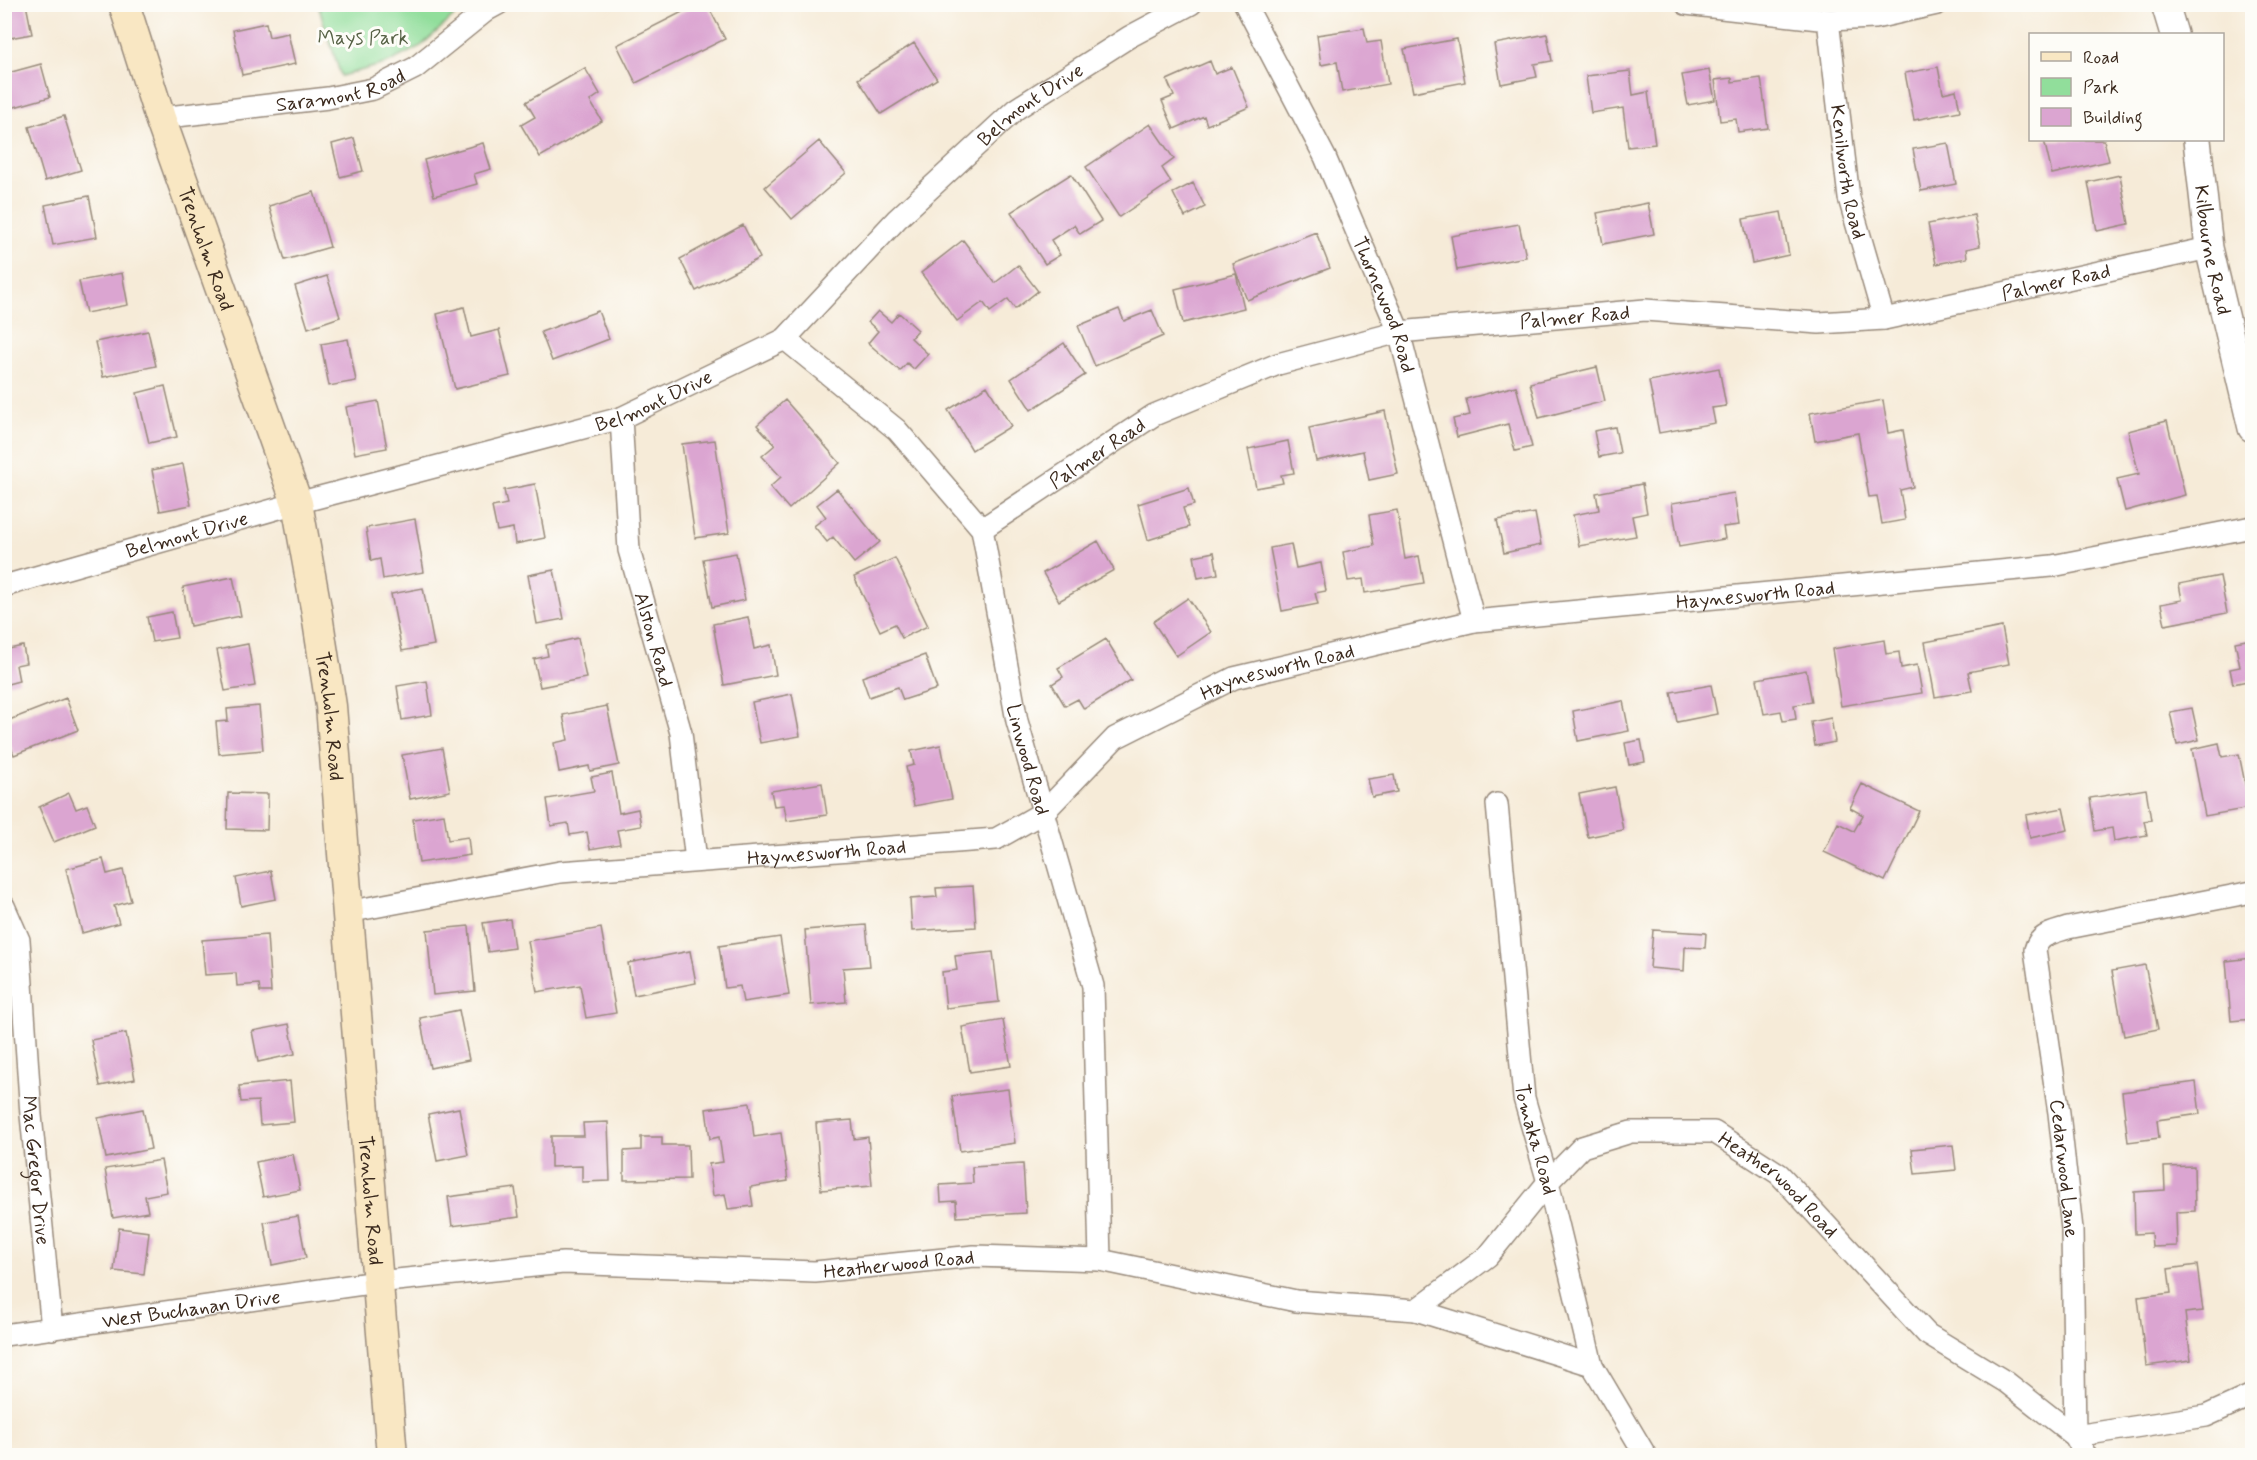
<svg xmlns="http://www.w3.org/2000/svg" width="2257" height="1460" viewBox="0 0 2257 1460" font-family="Mynerve,sans-serif">
<style>
.green{fill:#91de9b;stroke:#66845c;stroke-width:1.5}
.building{fill:#dba5d1}
.lines{fill:none;stroke-linecap:round;stroke-linejoin:round}
.minor-casing{stroke:#988a7b;stroke-width:24}
.tertiary-casing{stroke:#988a7b;stroke-width:30}
.secondary-casing{stroke:#988a7b;stroke-width:33}
.minor{stroke:#fff;stroke-width:21}
.tertiary{stroke:#fff;stroke-width:27}
.secondary{stroke:#f9e7c3;stroke-width:30}
.labels{text-anchor:middle;stroke-width:6;stroke-linejoin:round;paint-order:stroke}
.park-label{font-size:20px;fill:#556044;stroke:#fdfcf7}
.street-label{font-size:20px;fill:#3b2a1e;stroke:#fdfcf7}
</style>
<rect width="100%" height="100%" fill="#fdfcf7"/>
<filter id="ink" filterUnits="userSpaceOnUse"><feTurbulence type="fractalNoise" baseFrequency=".0167" numOctaves="2"/><feDisplacementMap in="SourceGraphic" scale="12" xChannelSelector="R" yChannelSelector="G"/><feConvolveMatrix kernelMatrix="1 2 1 2 8 2 1 2 1" color-interpolation-filters="sRGB"/></filter>
<filter id="wash" filterUnits="userSpaceOnUse"><feTurbulence type="fractalNoise" baseFrequency=".008" numOctaves="4" result="noise"/><feDisplacementMap in="SourceGraphic" scale="24" xChannelSelector="R" yChannelSelector="G"/><feGaussianBlur stdDeviation="1.35" result="paint"/><feColorMatrix in="noise" values="0 0 0 0 0 0 0 0 0 0 0 0 0 0 0 0 0 1.4 0 .05"/><feComposite in="paint" operator="in"/></filter>
<g filter="url(#wash)">
<rect width="100%" height="100%" fill="#f6ebd8"/>
<!-- green -->
<path class="green" d="M318 5V4L466 5 421 46 388 63 341 76Z"/>
<g id="blocks">
<!-- building -->
<path class="building" d="M4 4H26L32 34 4 39Z
M698 4H707L725 39 636 83 617 45Z
M266 23 269 37 288 33 295 64 242 75 233 30Z
M1364 28 1367 43 1381 41 1388 84 1342 92 1337 62 1321 65 1317 35Z
M1547 34 1552 61 1534 64 1537 77 1501 84 1494 44Z
M1457 39 1465 82 1413 92 1404 49Z
M914 43 937 79 881 114 858 79Z
M1210 61 1215 74 1232 67 1249 107 1207 125 1204 116 1174 129 1162 101 1174 96 1167 80Z
M41 64 50 97 4 110V74Z
M1938 67 1943 93 1956 90 1960 111 1914 120 1905 73Z
M585 68 600 94 590 101 602 121 540 157 521 125 535 117 526 102Z
M1709 70 1715 100 1688 105 1682 75Z
M1630 71 1633 95 1648 92 1655 144 1628 147 1623 108 1591 113 1586 76Z
M1732 78V82L1761 78 1768 128 1738 132 1736 119 1720 121 1715 80Z
M64 116 81 170 45 181 29 127Z
M1150 124 1174 159 1162 168 1171 182 1119 217 1086 167Z
M354 138 363 171 340 177 332 144Z
M2044 140H2104L2109 161 2052 174Z
M819 141 846 173 792 219 765 187Z
M483 143 491 169 474 174 477 184 434 196 424 160Z
M1948 143 1956 184 1921 191 1913 149Z
M1071 174 1101 221 1080 234 1074 225 1051 240 1060 255 1045 264 1011 212Z
M2120 175 2129 224 2097 231 2088 182Z
M1193 183 1205 207 1185 217 1173 193Z
M314 192 330 247 285 260 269 206Z
M89 196 97 237 53 245 45 205Z
M1648 203 1654 234 1603 244 1597 213Z
M1781 212 1789 255 1752 263 1743 219Z
M1974 215 1980 246 1966 249 1967 258 1936 264 1928 224Z
M1519 224 1526 257 1457 270 1451 236Z
M743 225 760 258 696 291 680 259Z
M1316 232 1330 268 1247 300 1233 264Z
M963 240 995 283 1018 265 1038 291 1015 309 1008 299 990 312 983 302 957 321 921 273Z
M122 273 128 305 86 313 79 281Z
M1236 274 1244 308 1183 323 1175 289Z
M327 276 340 317 308 328 295 286Z
M464 307 471 337 499 330 510 376 455 389 437 314Z
M1119 309 1124 321 1152 310 1163 336 1095 366 1078 326Z
M598 311 609 339 552 361 541 332Z
M878 311 891 322 899 313 918 330 911 338 928 354 914 369 907 363 900 371 868 343 878 331 868 322Z
M148 331 156 366 103 377 95 342Z
M348 339 356 381 329 386 321 344Z
M1064 343 1085 375 1031 410 1011 379Z
M1597 367 1605 401 1539 418 1530 383Z
M1719 368 1726 406 1712 408 1715 423 1659 433 1649 381Z
M165 386 177 437 149 443 137 393Z
M987 386 1011 426 972 450 948 410Z
M1516 386 1532 447 1515 451 1508 424 1457 437 1453 419 1470 415 1466 399Z
M785 400 840 463 789 509 770 487 781 477 762 456 775 445 757 425Z
M1883 400 1888 433 1903 430 1913 487 1900 490 1905 520 1882 524 1877 496 1869 497 1858 433 1815 441 1810 413Z
M378 401 387 448 355 454 346 407Z
M1385 411 1398 474 1369 480 1363 451 1316 461 1309 428Z
M2167 421 2185 495 2125 511 2117 479 2139 474 2128 431Z
M1615 427 1620 453 1599 457 1594 431Z
M715 440 729 533 695 538 682 444Z
M1288 441 1294 473 1281 475 1283 483 1256 488 1248 449Z
M183 464 191 505 160 511 152 470Z
M535 484 545 538 515 544 513 528 497 531 492 507 507 504 504 490Z
M1642 484 1647 513 1632 516 1636 536 1579 546 1573 515 1599 510 1596 493Z
M1189 488 1194 505 1183 508 1189 527 1148 540 1138 504Z
M837 489 880 542 854 563 833 537 827 542 814 526 826 517 817 505Z
M1734 493 1739 525 1723 527 1725 539 1679 547 1672 503Z
M1397 510 1405 559 1419 556 1424 583 1365 593 1363 579 1348 581 1343 552 1374 546 1369 515Z
M1535 513 1541 545 1504 553 1497 520Z
M415 519 424 572 383 579 380 559 371 561 366 528Z
M1098 541 1114 570 1059 601 1043 573Z
M1291 544 1296 568 1321 563 1326 591 1315 593 1318 604 1282 611 1270 548Z
M1214 552 1218 574 1198 578 1194 556Z
M736 553 745 600 712 607 703 559Z
M895 558 928 626 902 638 895 624 880 631 854 577Z
M554 570 564 619 537 624 528 575Z
M2220 576 2227 613 2165 625 2161 604 2182 600 2179 584Z
M233 577 241 616 190 626 183 587Z
M423 588 434 645 402 651 391 594Z
M1188 598 1211 632 1176 656 1153 622Z
M172 612 177 638 152 642 147 617Z
M748 617 754 649 771 645 776 675 724 685 713 624Z
M2002 627 2009 664 1968 672 1972 691 1935 697 1925 642Z
M578 638 586 678 540 687 534 659 548 656 546 645Z
M1106 639 1131 680 1084 709 1078 699 1065 706 1052 684 1063 677 1058 668Z
M2252 639V680L2233 684 2230 669 2240 667 2235 642Z
M1884 640 1886 654 1899 652 1901 668 1917 665 1922 693 1841 706 1832 649Z
M248 644 255 686 225 691 217 650Z
M23 646 26 663 16 665 19 681 4 685V650Z
M925 655 937 689 903 700 898 687 869 697 862 677Z
M1806 670 1812 702 1794 705 1796 719 1783 721 1781 711 1764 714 1757 679Z
M427 681 432 715 402 720 397 686Z
M1711 685 1717 714 1677 722 1671 692Z
M792 694 800 736 760 743 752 702Z
M66 698 78 730 14 755 4 730V722Z
M1623 701 1629 731 1578 741 1573 711Z
M259 706 263 750 219 754 216 722 228 721 227 709Z
M607 706 619 765 590 771 589 766 559 772 554 743 568 740 563 715Z
M2192 708 2199 740 2177 745 2170 712Z
M1831 718 1835 742 1815 746 1811 722Z
M1641 740 1645 762 1629 765 1625 743Z
M2219 743 2222 757 2239 754 2250 808 2205 816 2192 749Z
M941 745 952 799 914 806 906 767 914 765 911 751Z
M442 748 450 791 410 799 402 755Z
M612 773 619 813 638 809 641 826 617 830 620 844 590 849 587 832 570 835 568 823 551 826 547 799 594 791 591 777Z
M1394 775 1397 792 1372 797 1368 779Z
M822 783 827 815 787 821 784 805 774 806 771 791Z
M1862 784 1919 811 1885 881 1824 852 1838 823 1854 831 1863 815 1850 808Z
M1615 787 1623 830 1588 837 1579 794Z
M2146 789 2151 820 2144 821 2147 835 2114 841 2112 828 2095 831 2090 798Z
M69 793 76 809 87 805 95 825 54 842 39 807Z
M228 793 268 794 267 830 227 829Z
M2063 808 2068 830 2030 838 2026 815Z
M444 814 448 840 468 837 470 855 419 863 413 819Z
M103 859 107 874 123 870 131 901 114 906 119 923 82 933 66 869Z
M271 871 276 899 241 906 236 878Z
M973 886 976 927 912 931 910 899 937 897 936 888Z
M510 919 514 948 488 952 483 923Z
M866 925 870 966 843 968 846 1002 811 1005 805 930Z
M469 926 475 991 433 995 427 930Z
M601 928 616 1013 586 1018 580 985 537 992 528 941Z
M1653 930 1706 933 1705 948 1685 947 1684 971 1650 968Z
M267 935 271 992H260L259 984 237 986 236 973 205 975 202 940Z
M780 937 789 995 743 1002 740 986 725 988 719 946Z
M690 951 696 983 634 995 628 963Z
M993 952 999 1002 946 1008 942 972 957 970 955 956Z
M2252 958V1019L2231 1021 2226 961Z
M2145 965 2158 1029 2124 1036 2112 971Z
M459 1010 469 1060 430 1068 420 1018Z
M1003 1020 1011 1066 970 1072 962 1027Z
M289 1024 295 1054 258 1062 252 1031Z
M126 1033 135 1079 100 1086 91 1040Z
M290 1081 294 1122 260 1125 258 1101 241 1102 239 1086Z
M2196 1082 2200 1114 2157 1120 2159 1138 2128 1142 2122 1092Z
M1008 1089 1015 1143 960 1151 952 1096Z
M750 1103 754 1137 781 1133 788 1181 750 1187 753 1206 728 1209 725 1194 713 1196 709 1164 723 1162 719 1137 710 1139 706 1109Z
M459 1108 468 1155 437 1161 428 1114Z
M143 1109 151 1149 106 1158 98 1118Z
M852 1120 854 1139 868 1137 872 1186 821 1190 816 1123Z
M608 1122 610 1181 582 1182V1166L551 1167V1136H584L583 1123Z
M641 1137H662V1145H688L689 1179 624 1180V1151L641 1150Z
M1953 1145 1956 1170 1915 1174 1912 1149Z
M293 1154 300 1190 263 1197 256 1162Z
M161 1160 167 1192 145 1196 148 1212 113 1218 105 1169Z
M1023 1164 1026 1213 957 1217 956 1201 941 1202 940 1185 973 1183 972 1167Z
M2194 1166 2195 1211 2176 1212 2177 1246 2152 1247 2151 1233 2135 1234 2134 1192 2165 1190 2164 1167Z
M515 1188 519 1217 452 1226 448 1197Z
M298 1216 306 1258 272 1265 264 1222Z
M119 1228 149 1232 144 1274 114 1271Z
M2197 1265 2203 1311 2185 1313 2191 1360 2146 1366 2138 1297 2171 1293 2168 1269Z"/>
</g>
</g>
<g filter="url(#ink)">
<use href="#blocks" fill-opacity="0" stroke="#988a7b" stroke-width="1.5"/>
<g class="lines">
<!-- minor casing -->
<g class="minor-casing">
<g id="minor">
<path id="s1" d="M1245 4 1325 157 1399 332 1474 621"/>
<path d="M1686 4 1828 20 1875 18 1937 4"/>
<path id="s2" d="M1828 20 1849 198 1884 319"/>
<path id="s3" d="M160 118 328 98 373 89 415 68 487 10 498 4"/>
<path id="s4" d="M785 339 897 430 982 529 1017 721 1093 986 1100 1260"/>
<path id="s5" d="M621 418 629 550 681 733 696 861"/>
<path id="s6" d="M982 529 1154 415 1278 364 1399 332 1645 310 1819 323 1884 319 2209 248"/>
<path id="s7" d="M4 586 297 503 621 418 785 339 897 219 1016 109 1129 37 1191 4"/>
<path id="s8" d="M1497 804 1524 1098 1548 1182 1592 1365 1646 1456"/>
<path id="s9" d="M2252 892 2068 928C2053 933 2039 934 2035 950L2059 1113 2072 1229 2075 1436 2206 1416 2252 1395"/>
<path id="s10" d="M4 906 19 940 31 1115 52 1329"/>
<path id="s11" d="M347 912 560 872 996 839 1044 812 1115 738 1234 678 1474 621 2052 566 2252 527"/>
<path id="s12" d="M1416 1310 1488 1256 1548 1182 1582 1147 1631 1132H1714L1779 1174 1927 1334 2006 1382 2075 1436 2086 1456"/>
<path id="s13" d="M4 1335 377 1282 563 1263 815 1272 974 1256 1100 1260 1296 1301 1416 1310 1592 1365"/>
</g>
</g>
<!-- tertiary casing -->
<g class="tertiary-casing">
<g id="tertiary">
<path d="M2165 4 2174 34"/>
<path id="s14" d="M2197 140 2209 248 2252 428"/>
</g>
</g>
<!-- secondary casing -->
<g class="secondary-casing">
<g id="secondary">
<path id="s15" d="M124 4 160 118 297 503 316 608 331 706 392 1456"/>
</g>
</g>
<!-- minor -->
<use href="#minor" class="minor"/>
<!-- tertiary -->
<use href="#tertiary" class="tertiary"/>
<!-- secondary -->
<use href="#secondary" class="secondary"/>
</g>
</g>
<g class="labels">
<!-- park labels -->
<g class="park-label">
<text x="363" y="44">Mays Park</text>
</g>
<!-- street labels -->
<g class="street-label">
<text dy="7" stroke="none"><textPath href="#s3" startOffset="183">Saramont Road</textPath></text>
<text dy="7" stroke="none"><textPath href="#s7" startOffset="1162">Belmont Drive</textPath></text>
<text dy="7" stroke="none"><textPath href="#s2" startOffset="153">Kenilworth Road</textPath></text>
<text dy="7" stroke="none"><textPath href="#s15" startOffset="258">Trenholm Road</textPath></text>
<text dy="7" stroke="none"><textPath href="#s14" startOffset="111">Kilbourne Road</textPath></text>
<text dy="7" stroke="none"><textPath href="#s6" startOffset="1128">Palmer Road</textPath></text>
<text dy="7" stroke="none"><textPath href="#s1" startOffset="332">Thornewood Road</textPath></text>
<text dy="7" stroke="none"><textPath href="#s6" startOffset="642">Palmer Road</textPath></text>
<text dy="7" stroke="none"><textPath href="#s7" startOffset="676">Belmont Drive</textPath></text>
<text dy="7" stroke="none"><textPath href="#s6" startOffset="138">Palmer Road</textPath></text>
<text dy="7" stroke="none"><textPath href="#s7" startOffset="190">Belmont Drive</textPath></text>
<text dy="7" stroke="none"><textPath href="#s11" startOffset="1474">Haynesworth Road</textPath></text>
<text dy="7" stroke="none"><textPath href="#s5" startOffset="225">Alston Road</textPath></text>
<text dy="7" stroke="none"><textPath href="#s11" startOffset="988">Haynesworth Road</textPath></text>
<text dy="7" stroke="none"><textPath href="#s15" startOffset="744">Trenholm Road</textPath></text>
<text dy="7" stroke="none"><textPath href="#s4" startOffset="510">Linwood Road</textPath></text>
<text dy="7" stroke="none"><textPath href="#s11" startOffset="484">Haynesworth Road</textPath></text>
<text dy="7" stroke="none"><textPath href="#s8" startOffset="338">Tomaka Road</textPath></text>
<text dy="7" stroke="none"><textPath href="#s9" startOffset="450">Cedarwood Lane</textPath></text>
<text dy="7" stroke="none"><textPath href="#s10" startOffset="268">Mac Gregor Drive</textPath></text>
<text dy="7" stroke="none"><textPath href="#s12" startOffset="452">Heatherwood Road</textPath></text>
<text dy="7" stroke="none"><textPath href="#s15" startOffset="1230">Trenholm Road</textPath></text>
<text dy="7" stroke="none"><textPath href="#s13" startOffset="900">Heatherwood Road</textPath></text>
<text dy="7" stroke="none"><textPath href="#s13" startOffset="189">West Buchanan Drive</textPath></text>
</g>
</g>
<!-- margin -->
<rect width="2257" height="1460" fill="none" stroke="#fdfcf7" stroke-width="24"/>
<!-- legend -->
<rect x="2029" y="33" width="195" height="108" fill="#fdfcf7" stroke="#afa8a0" stroke-width="1.5"/>
<rect x="2041" y="52" width="30" height="9" fill="#f9e7c3" stroke="#afa8a0" stroke-width="1.5"/>
<text x="2083" y="63" font-size="18" fill="#3b2a1e">Road</text>
<rect x="2041" y="78" width="30" height="18" fill="#91de9b" stroke="#afa8a0" stroke-width="1.5"/>
<text x="2083" y="93" font-size="18" fill="#3b2a1e">Park</text>
<rect x="2041" y="108" width="30" height="18" fill="#dba5d1" stroke="#afa8a0" stroke-width="1.5"/>
<text x="2083" y="123" font-size="18" fill="#3b2a1e">Building</text>
</svg>
